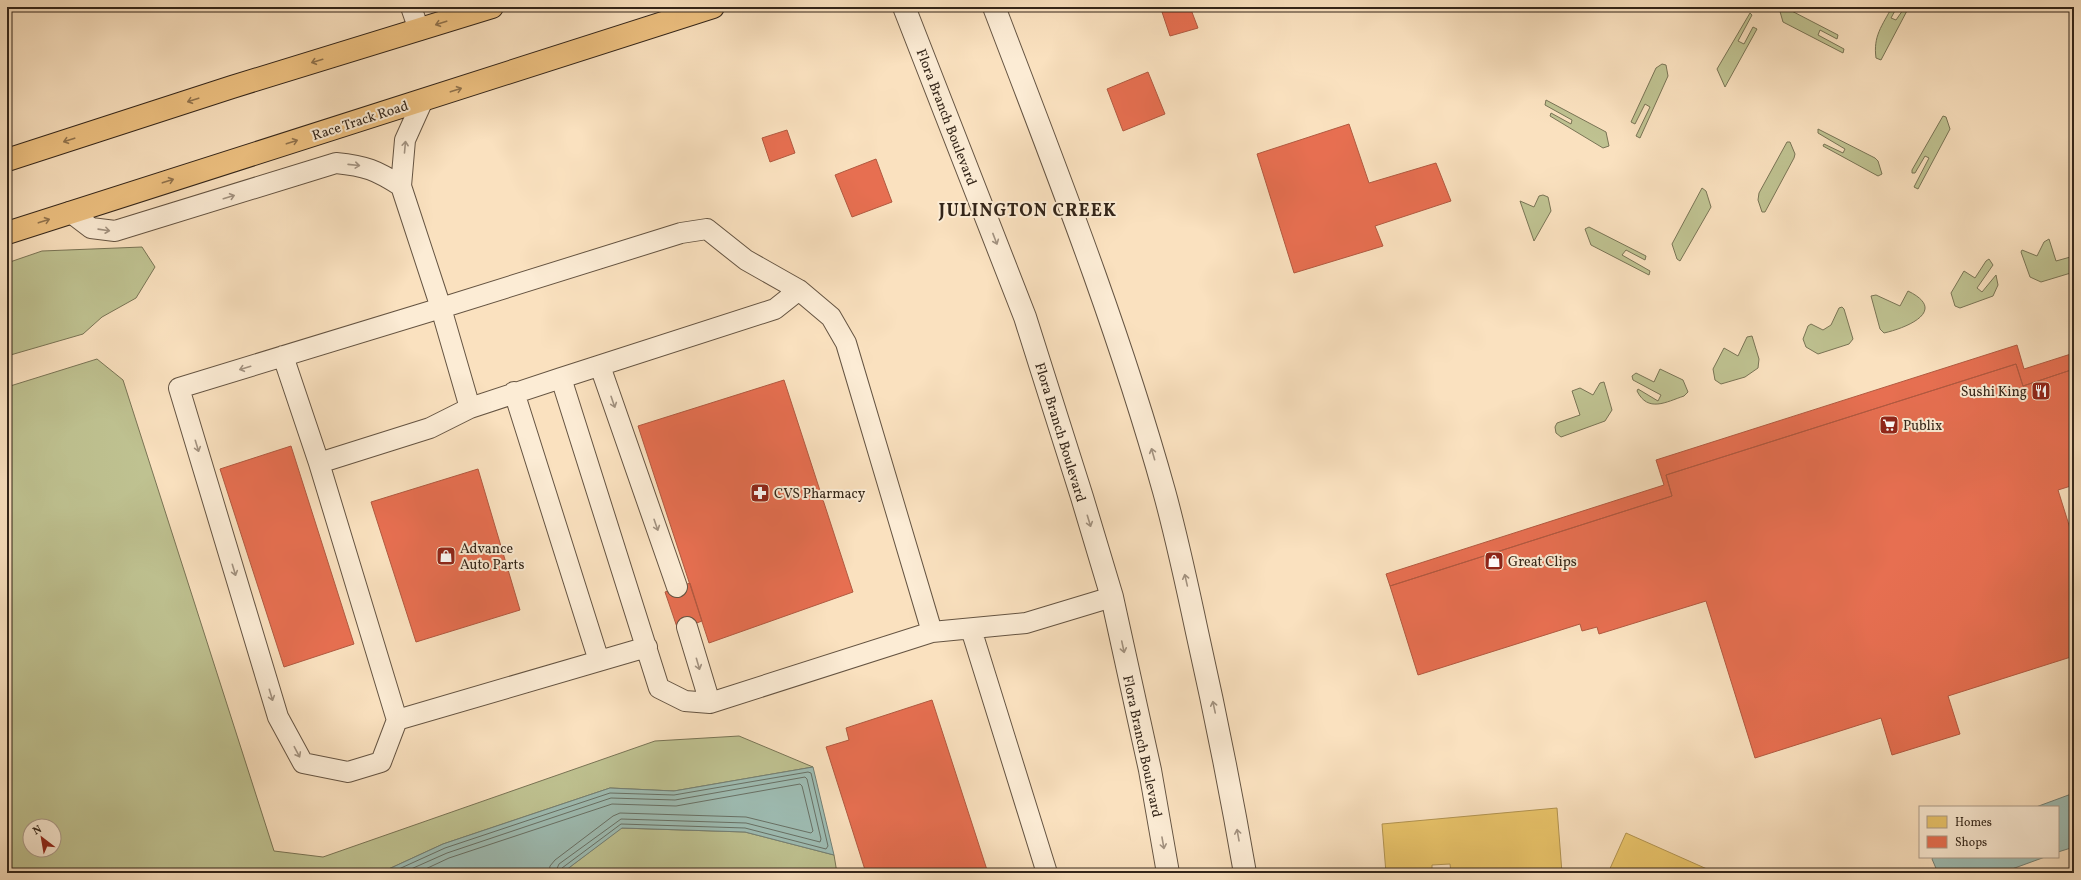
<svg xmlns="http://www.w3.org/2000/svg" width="2081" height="880" viewBox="0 0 2081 880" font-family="Vollkorn,serif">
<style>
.green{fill:#bfc291;stroke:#797455;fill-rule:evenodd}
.water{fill:#9ebdb4;stroke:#738076}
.homes{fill:#e9c46a;stroke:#b29452}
.shops{fill:#e76f51;stroke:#b15940}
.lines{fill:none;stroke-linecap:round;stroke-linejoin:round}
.shore{stroke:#687166;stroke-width:1}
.service-casing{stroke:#655442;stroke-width:22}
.tertiary-casing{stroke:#655442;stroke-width:24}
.primary-casing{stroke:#332519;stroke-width:24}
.service{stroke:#fcecd5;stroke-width:20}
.tertiary{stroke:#fcecd5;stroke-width:22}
.primary{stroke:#edc080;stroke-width:22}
.oneway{stroke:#90724c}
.oneway2{stroke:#a29280}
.labels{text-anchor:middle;stroke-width:4;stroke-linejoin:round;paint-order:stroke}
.street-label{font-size:14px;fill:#332519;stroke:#fcecd5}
.poi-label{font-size:14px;fill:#332519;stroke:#fcecd5;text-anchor:start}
.district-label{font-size:18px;font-weight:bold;letter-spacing:1px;fill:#332519;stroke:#fcecd5}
</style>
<rect width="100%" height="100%" fill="#fae1bf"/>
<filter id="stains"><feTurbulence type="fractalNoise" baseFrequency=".005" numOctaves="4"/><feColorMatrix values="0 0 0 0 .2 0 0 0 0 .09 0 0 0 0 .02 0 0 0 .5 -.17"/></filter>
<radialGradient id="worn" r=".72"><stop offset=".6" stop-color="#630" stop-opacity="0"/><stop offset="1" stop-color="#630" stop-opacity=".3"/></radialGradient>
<!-- green -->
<path class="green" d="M1781 7H1784L1838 35 1837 39 1820 30 1818 35 1844 49 1843 53 1783 22 1779 8Z
M1892 7H1897L1891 18 1896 20 1905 7H1909L1881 60 1876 58C1873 36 1882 26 1892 7Z
M1750 13 1752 15 1738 41 1744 44 1753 27 1757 29 1725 87 1717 69Z
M1662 64 1666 65 1668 76 1640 138 1636 136 1650 107 1645 104 1635 124 1631 122 1656 68Z
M1546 100 1606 132 1609 146 1603 148 1550 116 1551 113 1571 124 1572 120 1545 105Z
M1943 116 1946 117 1950 129 1918 189 1914 187 1929 158 1925 156 1915 173H1912V170Z
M1818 129 1875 158 1878 161 1882 174 1878 176 1823 146 1824 144 1843 153 1845 149 1818 133Z
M1787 142H1790L1795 154 1794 158 1765 212H1762L1758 200 1759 193Z
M1702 188 1706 191 1711 207 1680 261 1677 259 1672 244Z
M1543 195 1548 197 1551 211 1534 241 1520 201 1534 207 1539 196Z
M1589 227 1646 256 1645 260 1626 250 1622 255 1650 271 1649 275 1591 245 1585 229Z
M2049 239 2056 261 2074 256V272L2041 282 2030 277 2021 252 2022 250 2037 256 2044 242Z
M142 247 155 267 136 298 102 317 83 334 7 356V263L42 251Z
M1989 259 1993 265 1977 288 1982 292 1996 275 1998 285 1993 296 1960 308 1955 306 1951 293 1964 271 1975 278 1986 261Z
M1908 291C1949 311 1906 328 1884 333L1880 329 1871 296 1876 295 1900 306Z
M1842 307 1844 309 1853 339 1849 344 1818 354 1806 347 1803 339 1808 326 1811 324 1823 330 1831 325 1839 308Z
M1752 336 1759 359 1758 368 1745 377 1721 384 1715 380 1713 369 1724 348 1738 356 1747 337Z
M97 359 123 380 274 851 323 857 655 741 739 736 813 767 674 791 610 788 443 844 380 873H7V387ZM30 826H54V850H30Z
M1660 369 1683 380 1688 392 1684 396C1666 402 1648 413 1637 391L1638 389 1658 401 1661 395 1633 380 1632 376 1636 373 1654 382Z
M1604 382 1612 410 1605 421 1561 437 1556 433 1555 427 1557 423 1580 415 1572 391 1580 388 1593 395 1600 383Z
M621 828 745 832 834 855 837 873H562Z"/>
<!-- water -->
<path class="water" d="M813 767 834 855 745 832 622 828 562 873H380L443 844 610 788 674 791Z
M2074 793V847L2058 852V807H2036Z
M1933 857H2045L2001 873H1938L1932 859Z"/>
<!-- homes -->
<path class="homes" d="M1557 808 1562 873H1451L1450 864 1432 865V873H1386L1382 824Z
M1626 833 1716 873H1608Z"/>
<!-- shops -->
<path class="shops" d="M1169 7H1190L1198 28 1170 36 1161 9Z
M1148 72 1165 114 1123 131 1107 89Z
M1349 124 1369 183 1436 163 1451 201 1375 226 1383 246 1294 273 1257 154Z
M787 130 795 153 770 162 762 138Z
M876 159 892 202 852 217 835 175Z
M2017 345 2024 369 2074 353V369L2023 386 2016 364 1666 475 1672 496 1390 586 1386 574 1664 485 1656 460Z
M2016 364 2023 386 2074 369V485L2058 490 2074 541V656L1948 696 1960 734 1892 755 1881 718 1755 758 1706 601 1599 634 1597 627 1582 631 1580 624 1418 675 1390 586 1672 496 1666 475Z
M784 380 853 592 709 643 638 426Z
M291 446 354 644 284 667 220 469Z
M478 469 520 610 416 642 371 502Z
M690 583 702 621 678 630 665 592Z
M932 700 988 873H866L826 747 849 740 846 728Z"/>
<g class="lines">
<!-- shore -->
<path class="shore" d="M390 873 445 848 610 793 674 795 808 772 811 773 828 846 826 849 745 828 621 824 562 868 560 873
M402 873 447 853 611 798 675 800 805 777 807 779 821 839 820 842 746 823 621 819 559 864 555 873
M417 873 449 858 612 804 676 806 800 784 802 786 813 831 811 833 746 817 620 813 613 816 555 860 550 866 549 873"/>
<!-- service casing -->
<g class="service-casing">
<path id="service" d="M411 7 419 30
M423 100 405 140 401 186 441 308 681 233 707 229 746 260 799 290 831 317 846 343 932 632
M70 212 91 228 115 231 336 163C366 166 376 170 401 186
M283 356 319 463 397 720 381 762 348 772 303 763 278 717 179 388 441 308 470 408 561 378 659 688 685 701 710 703 932 632 1026 623 1112 597
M600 366 677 587
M561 378 775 309 799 290
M319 463 430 428 470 408
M687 627 710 703
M971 629 1047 873
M599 661 647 647
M397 720 599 661 514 392"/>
</g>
<!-- tertiary casing -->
<g class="tertiary-casing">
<path id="tertiary" d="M904 7 1025 317 1082 497 1112 597 1150 770 1168 873
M994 7C1055 167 1118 326 1164 491 1177 538 1187 585 1197 632 1215 712 1231 792 1245 873"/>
</g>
<!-- primary casing -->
<g class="primary-casing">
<path id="primary" d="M7 160 232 87 492 7
M7 233 713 7"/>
</g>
<!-- service -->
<use href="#service" class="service"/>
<!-- tertiary -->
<use href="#tertiary" class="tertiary"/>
<!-- primary -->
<use href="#primary" class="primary"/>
</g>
<!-- one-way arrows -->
<defs><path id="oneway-shaft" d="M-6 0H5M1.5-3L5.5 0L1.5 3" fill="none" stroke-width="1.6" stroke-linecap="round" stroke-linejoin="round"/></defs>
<g class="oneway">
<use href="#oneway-shaft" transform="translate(441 23) rotate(162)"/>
<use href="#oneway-shaft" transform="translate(317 61) rotate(163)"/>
<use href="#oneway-shaft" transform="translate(456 90) rotate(-18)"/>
<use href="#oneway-shaft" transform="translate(193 100) rotate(162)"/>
<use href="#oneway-shaft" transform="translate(69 140) rotate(162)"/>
<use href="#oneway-shaft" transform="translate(292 142) rotate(-18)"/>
<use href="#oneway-shaft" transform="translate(168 181) rotate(-18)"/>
<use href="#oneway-shaft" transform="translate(44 221) rotate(-18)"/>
</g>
<g class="oneway2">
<use href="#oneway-shaft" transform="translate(405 147) rotate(-85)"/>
<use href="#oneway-shaft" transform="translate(354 165) rotate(6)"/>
<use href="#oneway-shaft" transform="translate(229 197) rotate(-17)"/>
<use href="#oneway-shaft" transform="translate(104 230) rotate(8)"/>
<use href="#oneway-shaft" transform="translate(995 239) rotate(69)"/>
<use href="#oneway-shaft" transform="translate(245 368) rotate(163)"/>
<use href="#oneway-shaft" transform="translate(613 402) rotate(71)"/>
<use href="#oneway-shaft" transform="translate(197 446) rotate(73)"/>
<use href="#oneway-shaft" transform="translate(1153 454) rotate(-106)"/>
<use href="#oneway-shaft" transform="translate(1089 521) rotate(73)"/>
<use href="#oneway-shaft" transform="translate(656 525) rotate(71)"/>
<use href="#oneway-shaft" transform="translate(234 570) rotate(73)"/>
<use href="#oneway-shaft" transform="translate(1186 580) rotate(-103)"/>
<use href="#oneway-shaft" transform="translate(1123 647) rotate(78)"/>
<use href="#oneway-shaft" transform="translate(698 664) rotate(74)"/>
<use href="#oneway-shaft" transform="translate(271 695) rotate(73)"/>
<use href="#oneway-shaft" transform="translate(1214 707) rotate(-102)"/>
<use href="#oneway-shaft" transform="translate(297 752) rotate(62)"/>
<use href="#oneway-shaft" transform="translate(1238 835) rotate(-100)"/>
<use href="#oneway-shaft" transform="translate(1163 843) rotate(80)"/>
</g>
<!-- icons -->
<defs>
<g id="restaurant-square" transform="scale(1)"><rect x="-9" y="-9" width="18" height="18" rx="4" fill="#8f2418" stroke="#fcecd5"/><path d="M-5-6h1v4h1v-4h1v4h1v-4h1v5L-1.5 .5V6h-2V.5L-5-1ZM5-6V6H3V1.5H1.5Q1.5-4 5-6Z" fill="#fff"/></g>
<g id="supermarket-square" transform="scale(1)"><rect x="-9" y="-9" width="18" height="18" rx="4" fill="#8f2418" stroke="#fcecd5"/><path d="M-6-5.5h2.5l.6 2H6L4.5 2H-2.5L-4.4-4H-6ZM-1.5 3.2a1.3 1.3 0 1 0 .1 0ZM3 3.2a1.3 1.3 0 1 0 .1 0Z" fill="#fff"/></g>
<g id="pharmacy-square" transform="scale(1)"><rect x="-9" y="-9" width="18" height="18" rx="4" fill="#8f2418" stroke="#fcecd5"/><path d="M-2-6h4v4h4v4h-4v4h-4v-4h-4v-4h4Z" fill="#fff"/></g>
<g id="shop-square" transform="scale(1)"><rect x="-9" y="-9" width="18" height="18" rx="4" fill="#8f2418" stroke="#fcecd5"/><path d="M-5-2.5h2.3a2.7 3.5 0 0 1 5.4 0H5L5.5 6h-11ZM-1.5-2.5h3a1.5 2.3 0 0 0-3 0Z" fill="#fff"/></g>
</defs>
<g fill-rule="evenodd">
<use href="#restaurant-square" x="2041" y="391"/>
<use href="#supermarket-square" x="1889" y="425"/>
<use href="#pharmacy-square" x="760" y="493"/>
<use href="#shop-square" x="446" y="556"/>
<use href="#shop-square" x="1494" y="561"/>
</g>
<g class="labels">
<!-- street labels -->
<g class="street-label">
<text transform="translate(947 117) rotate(69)" y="5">Flora Branch Boulevard</text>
<text transform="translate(360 120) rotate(-18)" y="5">Race Track Road</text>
<text transform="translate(1061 432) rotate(73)" y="5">Flora Branch Boulevard</text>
<text transform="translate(1143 746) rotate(78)" y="5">Flora Branch Boulevard</text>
</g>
<!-- poi labels -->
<g class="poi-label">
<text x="2027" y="396" text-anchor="end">Sushi King</text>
<text x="1903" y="430">Publix</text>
<text x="774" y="498">CVS Pharmacy</text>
<text x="460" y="553">Advance<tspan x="460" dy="16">Auto Parts</tspan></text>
<text x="1508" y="566">Great Clips</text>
</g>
<!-- district labels -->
<g class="district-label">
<text x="1028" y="216">JULINGTON CREEK</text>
</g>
</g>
<!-- margin -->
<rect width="2081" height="880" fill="none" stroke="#fae1bf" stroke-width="24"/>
<rect x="8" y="8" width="2065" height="864" fill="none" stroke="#332519" stroke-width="2"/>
<rect x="12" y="12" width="2057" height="856" fill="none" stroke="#332519"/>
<!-- legend -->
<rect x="1919" y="806" width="140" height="52" fill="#fcecd5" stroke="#ac9c8a"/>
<rect x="1927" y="816" width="20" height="12" fill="#e9c46a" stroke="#ac9c8a"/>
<text x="1955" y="826" font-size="12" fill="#332519">Homes</text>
<rect x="1927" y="836" width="20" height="12" fill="#e76f51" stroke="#ac9c8a"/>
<text x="1955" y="846" font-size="12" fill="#332519">Shops</text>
<!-- north arrow -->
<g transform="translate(42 838) rotate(329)"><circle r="19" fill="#fcecd5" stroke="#ac9c8a"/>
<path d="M0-3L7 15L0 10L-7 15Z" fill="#8f2418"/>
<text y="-6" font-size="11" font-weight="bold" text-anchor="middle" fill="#332519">N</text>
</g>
<rect width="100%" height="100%" filter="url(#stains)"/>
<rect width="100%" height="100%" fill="url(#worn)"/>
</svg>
